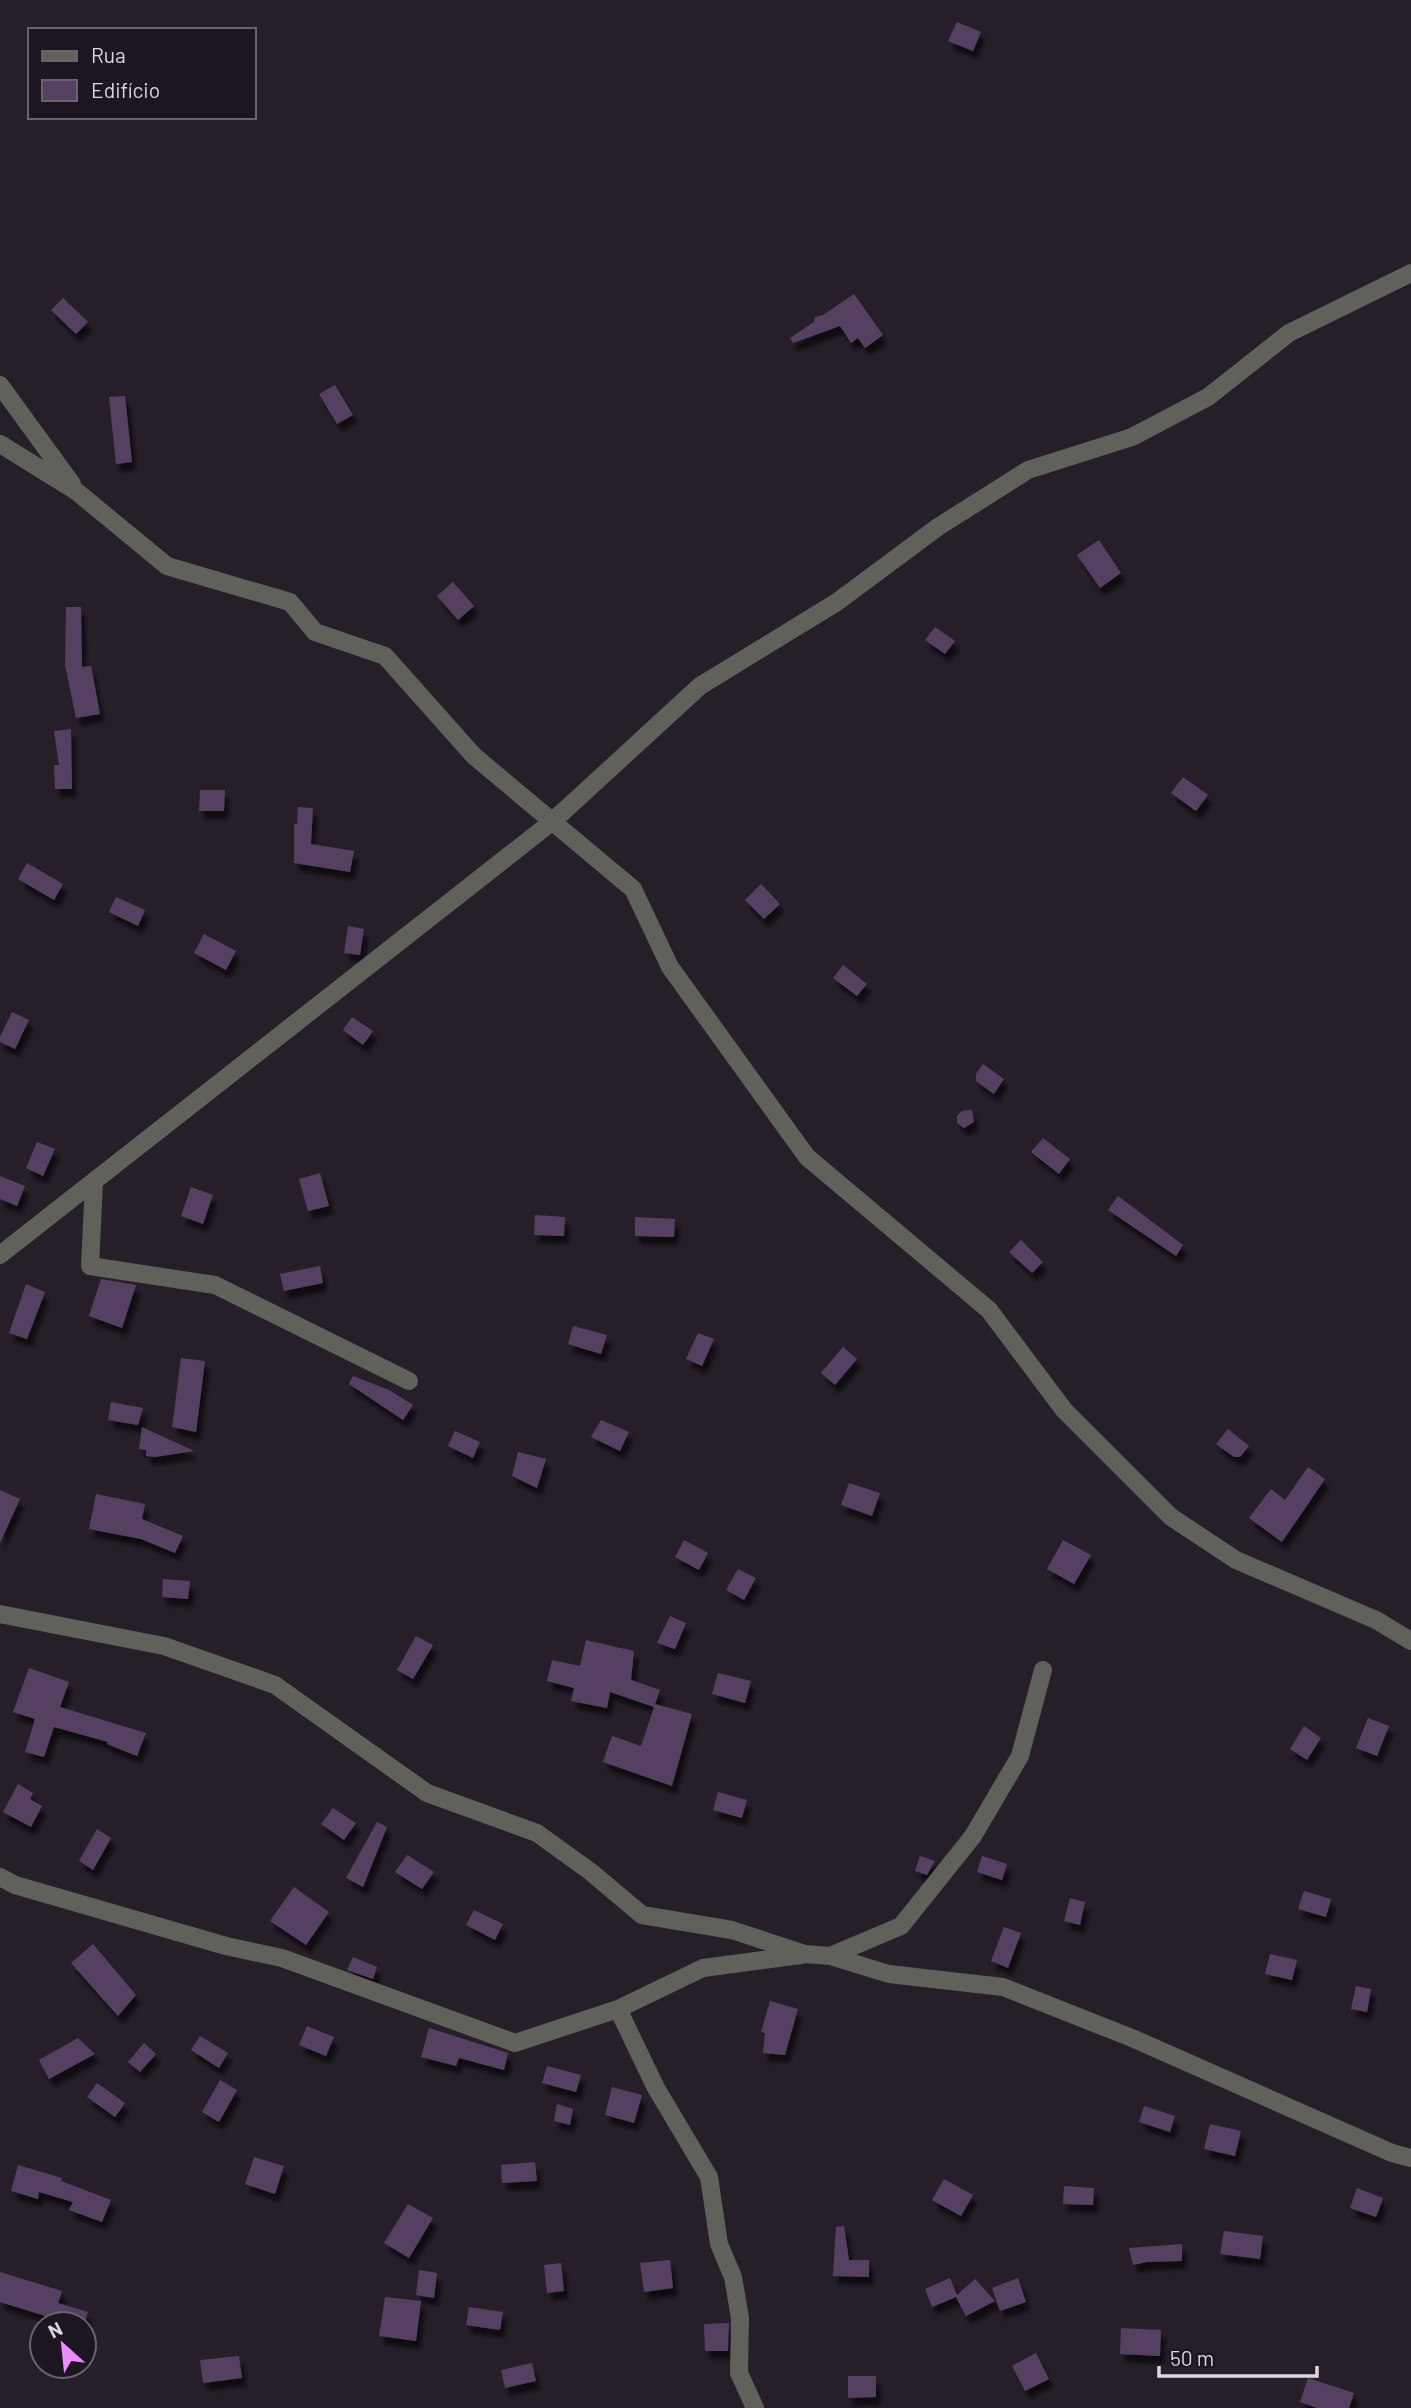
<svg xmlns="http://www.w3.org/2000/svg" width="1411" height="2408" font-family="Barlow,sans-serif">
<defs>
<filter id="shadow"><feDropShadow dx="4.5" dy="8" stdDeviation="2" flood-color="#0009"/></filter>
</defs>
<rect width="100%" height="100%" fill="#261f2a"/>
<path fill="#564162" filter="url(#shadow)" d="M957,22L981,32L973,51L948,41Z
M854,294L883,335L865,348L858,338L851,343L840,326L793,343L790,338L814,322L815,317L823,315Z
M63,298L88,322L76,334L51,310Z
M335,385L353,415L337,424L319,394Z
M125,396L132,462L116,464L109,397Z
M1099,540L1121,573L1100,588L1077,555Z
M453,582L474,606L458,620L437,596Z
M66,607H81L82,667L91,666L100,714L76,718L65,665Z
M935,627L955,641L945,654L925,640Z
M71,729L72,789H55L54,765H59L54,731Z
M1183,777L1208,795L1196,811L1171,793Z
M200,790H225L224,811H199Z
M298,807L313,808L311,844L354,851L350,872L294,863V824H297Z
M27,863L63,884L54,900L18,879Z
M761,884L780,904L764,919L745,900Z
M116,897L145,910L138,926L109,912Z
M348,926L364,929L360,955L344,953Z
M204,934L236,951L226,970L194,953Z
M843,965L867,984L857,996L833,978Z
M12,1012L29,1020L15,1049L0,1042V1037Z
M352,1017L373,1031L363,1045L343,1030Z
M983,1064L1004,1079L994,1094L976,1081V1074Z
M972,1110L974,1122L964,1128L957,1123V1116L962,1111Z
M1043,1138L1070,1159L1059,1174L1031,1152Z
M37,1142L55,1149L43,1176L26,1168Z
M320,1173L329,1206L308,1211L299,1179Z
M0,1176L25,1186L17,1206L0,1199Z
M191,1187L213,1195L203,1224L181,1216Z
M1118,1196L1183,1245L1176,1256L1108,1210Z
M535,1215L565,1217L564,1236L534,1235Z
M635,1217L675,1219L674,1237L635,1236Z
M1021,1240L1043,1262L1032,1273L1009,1252Z
M320,1266L323,1283L284,1291L280,1274Z
M101,1279L136,1285L122,1328L89,1316Z
M26,1284L45,1292L27,1339L9,1333Z
M573,1326L607,1335L601,1354L568,1344Z
M698,1333L714,1339L702,1366L686,1359Z
M843,1347L857,1359L835,1385L821,1373Z
M181,1358L205,1361L196,1432L172,1427Z
M353,1376L389,1390L413,1405L403,1420L349,1384Z
M111,1402L143,1408L138,1425L108,1420Z
M601,1420L629,1432L620,1451L591,1437Z
M142,1427L194,1451L155,1457L146,1456V1450L139,1449Z
M1228,1429L1249,1446L1240,1457H1234L1216,1444Z
M455,1431L480,1442L473,1458L448,1446Z
M518,1452L546,1459L537,1488L512,1476Z
M1308,1467L1325,1479L1282,1542L1249,1518L1271,1489L1285,1500Z
M849,1483L880,1493L872,1516L841,1505Z
M0,1490L20,1499L0,1543Z
M96,1494L145,1504L142,1519L183,1536L175,1553L141,1539L89,1529Z
M684,1540L708,1553L699,1570L675,1557Z
M1063,1540L1091,1555L1074,1584L1047,1569Z
M738,1569L756,1578L744,1600L726,1590Z
M163,1579L190,1581L188,1599L162,1597Z
M670,1616L686,1623L675,1649L657,1643Z
M416,1636L433,1645L413,1679L397,1670Z
M586,1640L634,1651L631,1680L660,1690L655,1704L692,1714L672,1786L603,1762L612,1736L641,1746L654,1707L610,1692L607,1708L571,1701L574,1688L547,1681L552,1660L580,1666Z
M29,1668L69,1682L60,1707L146,1733L137,1756L107,1744L108,1742L54,1727L44,1757L25,1752L35,1719L13,1712Z
M718,1673L751,1681L745,1703L712,1694Z
M1368,1718L1389,1726L1377,1756L1356,1748Z
M1304,1726L1321,1738L1307,1760L1290,1749Z
M18,1784L33,1793L30,1799L42,1806L31,1827L3,1812Z
M718,1792L747,1800L742,1818L713,1810Z
M333,1808L356,1823L344,1840L321,1824Z
M377,1822L387,1827L363,1887L346,1878Z
M97,1829L111,1838L93,1870L79,1861Z
M407,1855L434,1872L422,1889L395,1872Z
M920,1856L935,1861L927,1875L915,1871Z
M982,1856L1007,1864L1002,1880L977,1872Z
M294,1887L329,1912L306,1945L270,1921Z
M1304,1891L1331,1899L1326,1917L1298,1909Z
M1070,1898L1085,1902L1080,1925L1064,1921Z
M474,1910L503,1924L495,1940L466,1925Z
M1004,1927L1021,1933L1008,1968L991,1961Z
M93,1944L136,1995L118,2016L71,1963Z
M1270,1954L1297,1960L1292,1980L1265,1974Z
M353,1957L377,1967L373,1979L347,1970Z
M1356,1986L1371,1989L1367,2012L1351,2009Z
M770,2001L798,2009L785,2055L763,2053L765,2033L761,2032Z
M307,2026L334,2037L326,2056L299,2045Z
M429,2028L508,2053L504,2070L459,2058L456,2066L421,2057Z
M200,2036L228,2053L219,2068L191,2050Z
M78,2038L95,2054L49,2079L39,2060Z
M144,2043L156,2054L140,2072L128,2062Z
M547,2066L581,2075L576,2092L542,2083Z
M220,2080L237,2090L219,2122L202,2112Z
M97,2083L125,2103L115,2117L87,2097Z
M612,2087L642,2095L634,2123L605,2115Z
M557,2104L573,2109L570,2125L554,2121Z
M1144,2106L1175,2116L1170,2132L1139,2122Z
M1210,2124L1241,2131L1235,2156L1204,2149Z
M254,2157L284,2166L275,2194L245,2184Z
M535,2162L537,2181L502,2183L501,2165Z
M18,2165L62,2178L61,2181L111,2200L102,2222L69,2210L73,2202L39,2192L38,2199L11,2191Z
M944,2179L973,2195L961,2216L932,2200Z
M1064,2186L1094,2188L1093,2205L1063,2204Z
M1357,2188L1383,2198L1376,2217L1350,2208Z
M408,2204L433,2218L409,2258L384,2243Z
M844,2226L849,2260H869V2277L833,2276L836,2227Z
M1224,2231L1263,2236L1260,2259L1220,2254Z
M1182,2244V2261L1147,2262L1133,2265L1129,2248Z
M670,2260L673,2288L644,2292L640,2263Z
M561,2263L564,2291L547,2293L544,2265Z
M419,2270L437,2273L434,2298L416,2295Z
M0,2272L62,2291L58,2303L88,2312L84,2325L71,2324L0,2302Z
M950,2278L957,2295L975,2279L995,2301L966,2316L956,2297L932,2307L925,2289Z
M1018,2278L1026,2302L1000,2311L992,2288Z
M385,2297L421,2301L416,2341L379,2336Z
M469,2307L503,2312L500,2330L466,2325Z
M729,2323L728,2351H705L704,2324Z
M1121,2328L1161,2330L1160,2356L1120,2354Z
M1036,2353L1049,2379L1025,2391L1012,2366Z
M239,2356L242,2378L203,2383L200,2360Z
M532,2363L536,2381L505,2388L501,2370Z
M848,2376H876V2397L848,2398Z
M1308,2378L1354,2393L1349,2408H1317L1300,2402Z"/>
<g fill="none" stroke-linecap="round" stroke-linejoin="round">
<path stroke="#60615b" stroke-width="18" d="M0,385L72,484
M0,444L76,491L167,566L290,602L315,632L385,656L474,756L633,889L670,967L807,1157L989,1310L1064,1410L1171,1517L1236,1560L1376,1620L1411,1641
M94,1182L90,1266L215,1285L409,1381
M0,1255L553,821L700,686L837,602L938,527L1028,470L1132,437L1208,397L1289,333L1411,273
M0,1614L164,1646L275,1685L427,1793L537,1833L591,1872L642,1915L732,1930L805,1954L830,1956L889,1974L1003,1987L1132,2038L1392,2153L1411,2158
M0,1877L15,1885L226,1946L282,1958L515,2043L618,2009L703,1968L801,1955
M830,1956L901,1926L973,1836L1020,1756L1043,1670
M618,2009L656,2088L709,2177L719,2244L733,2277L740,2318L739,2373L755,2408"/>
</g>
<rect x="28" y="28" width="228" height="91" fill="#1d1621" stroke="#69636d" stroke-width="2"/>
<rect x="42" y="51" width="35" height="10" fill="#60615b" stroke="#69636d" stroke-width="2"/>
<text x="91" y="63" font-size="21" fill="#dcd7df">Rua</text>
<rect x="42" y="80" width="35" height="21" fill="#564162" stroke="#69636d" stroke-width="2"/>
<text x="91" y="98" font-size="21" fill="#dcd7df">Edifício</text>
<g transform="translate(63 2345) rotate(333)"><circle r="33" fill="#1d1621" stroke="#69636d" stroke-width="2"/>
<path d="M0-5L12 26L0 18L-12 26Z" fill="#eb8dfc"/>
<text y="-10" font-size="19" font-weight="bold" text-anchor="middle" fill="#dcd7df">N</text>
</g>
<path d="M1159 2366v10h158v-10" fill="none" stroke="#dcd7df" stroke-width="3.5"/>
<text x="1170" y="2366" font-size="21" fill="#dcd7df" stroke="#1d1621" stroke-width="5" paint-order="stroke">50 m</text>
</svg>
